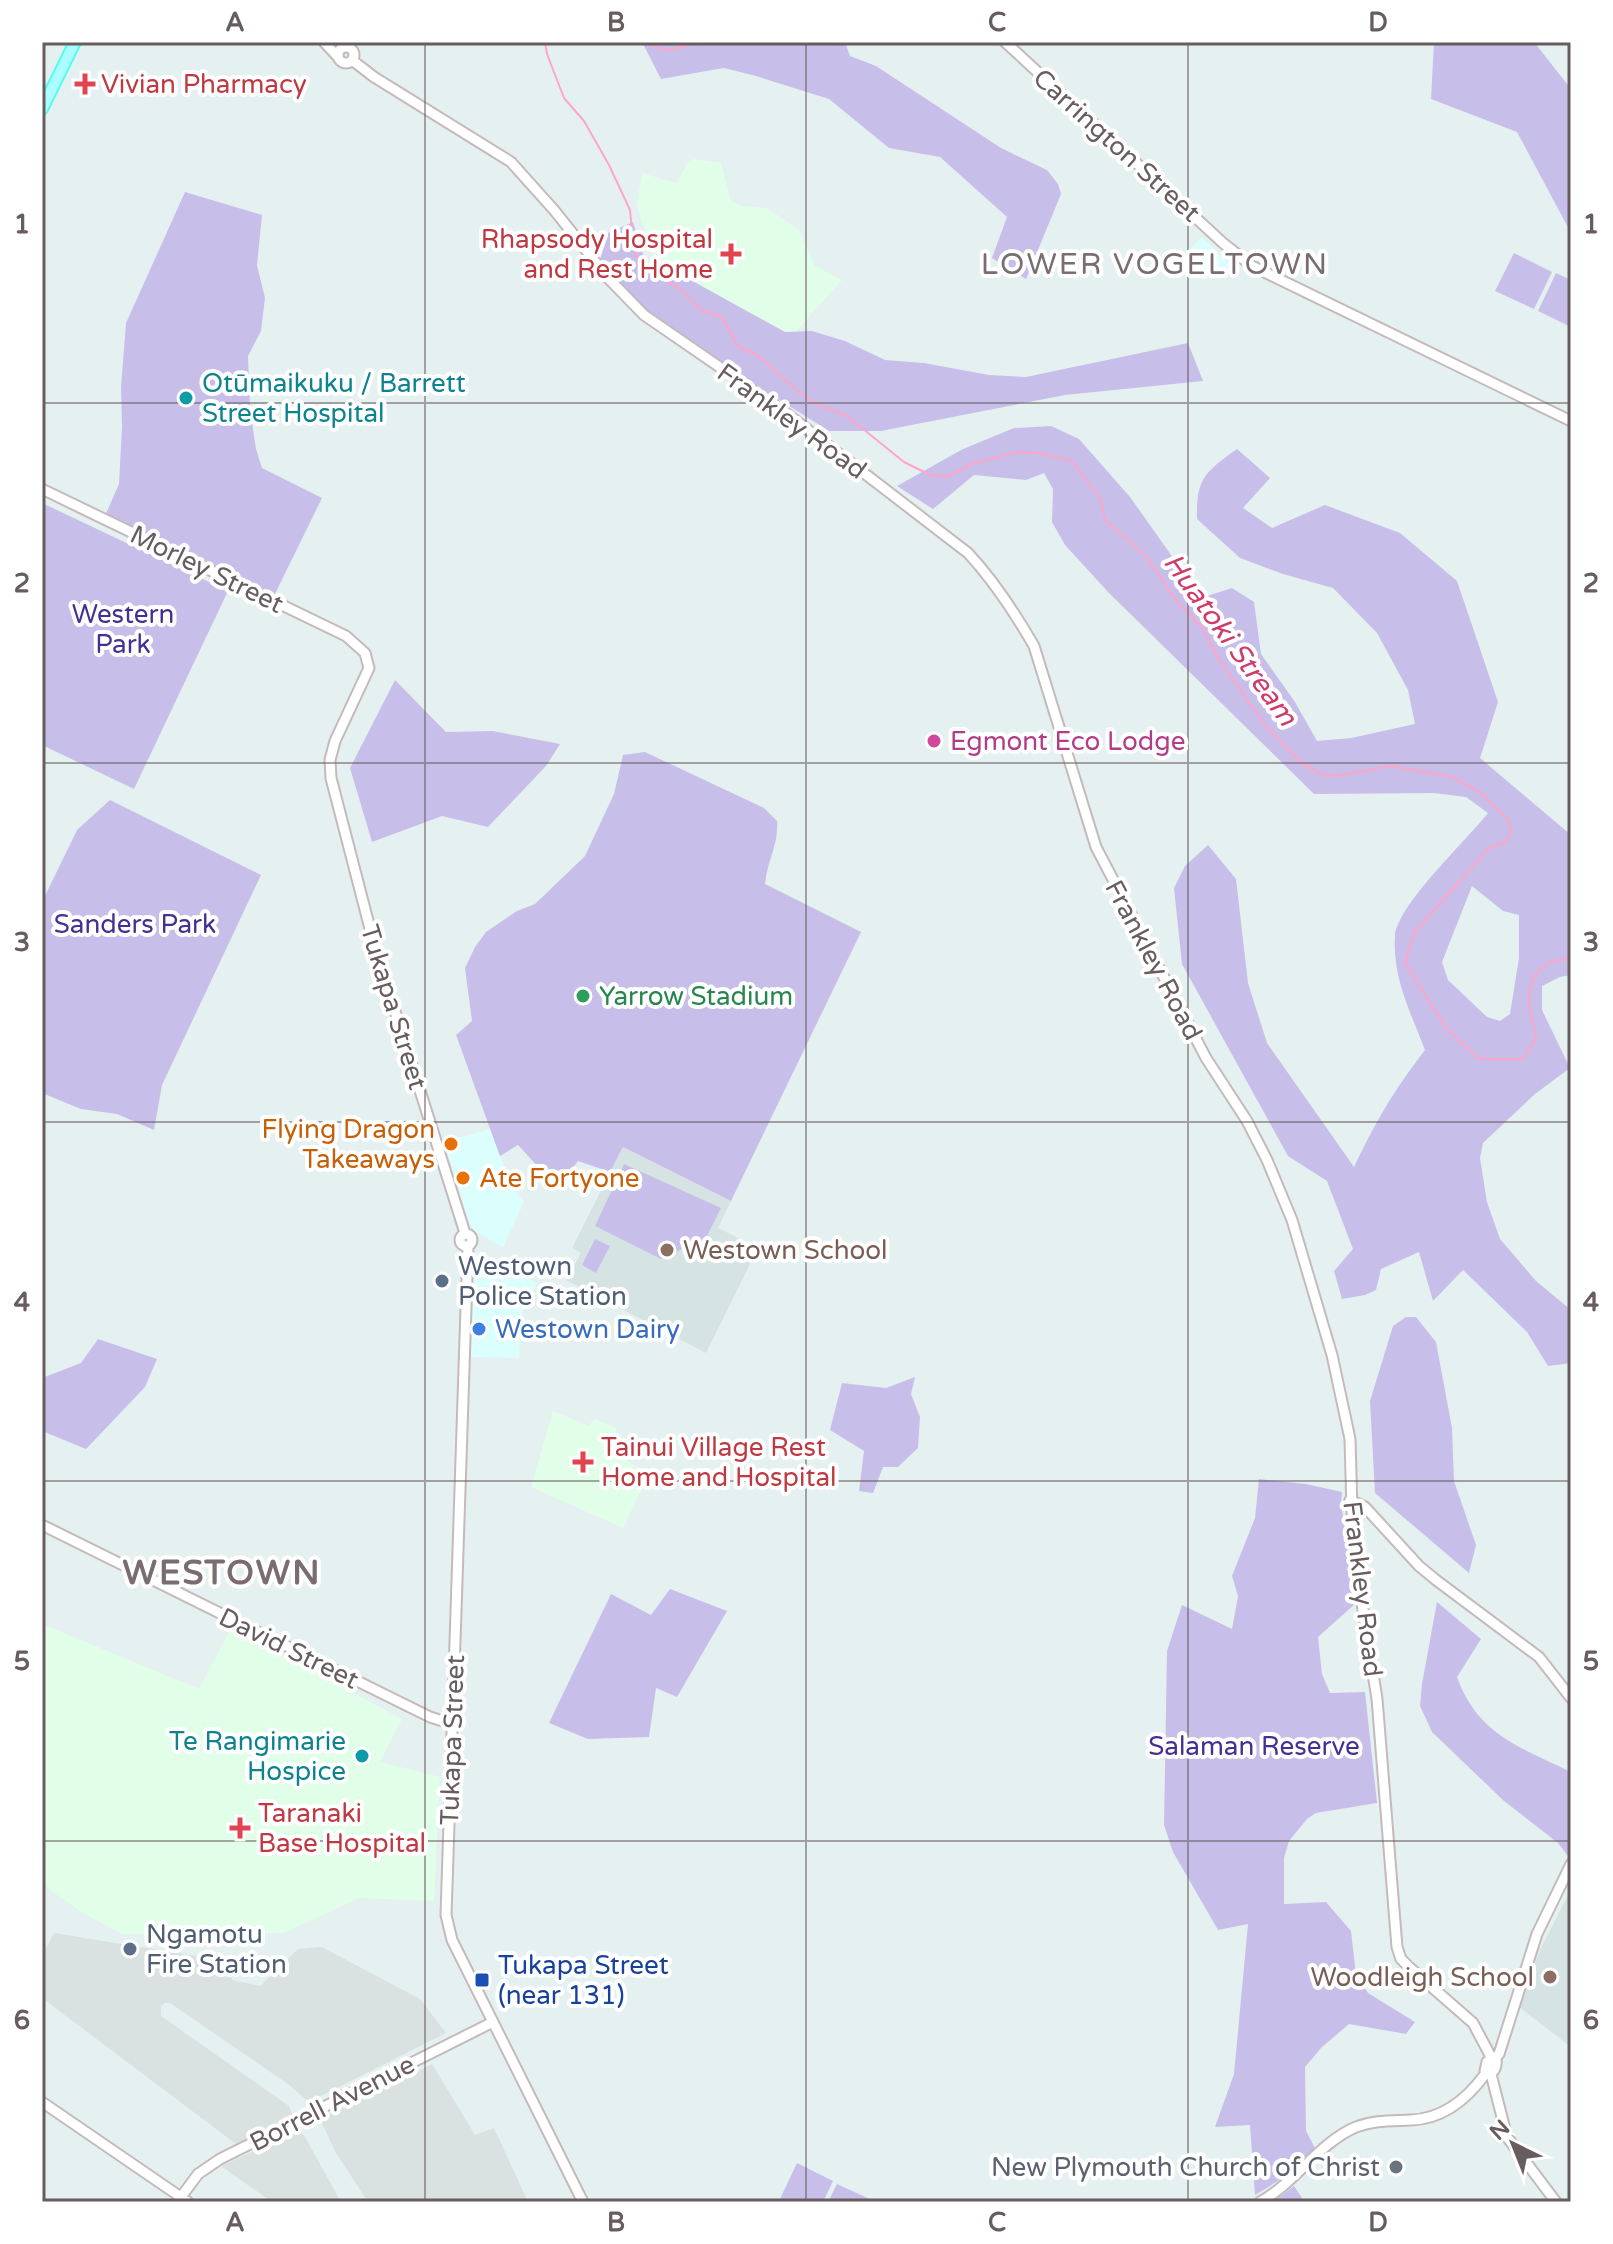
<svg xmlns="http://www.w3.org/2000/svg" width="1613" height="2244" font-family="'Varela Round',sans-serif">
<rect width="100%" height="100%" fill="#e5f1f0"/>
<path fill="#dbfffd" d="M1202,237L1230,265L1227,271L1202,280L1180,260Z
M490,1129L513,1189L524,1202L503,1247L476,1232L470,1224L444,1142Z
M477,1256L537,1283L521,1315L519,1358L469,1357L472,1260Z"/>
<path fill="#d9e1e1" d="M54,1933L226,1961L232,1980L260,1986L298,1949L322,1947L420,1999L446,2033L309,2102L288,2084L170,2003H165L161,2006V2016L289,2106L293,2116L236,2144L42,1998V1956Z
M432,2064L475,2135L494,2128L528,2202H368L336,2153L322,2123L323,2118Z
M298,2130L305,2137L341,2202H272L221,2166Z"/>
<path fill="#d6e3e3" d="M623,1147L731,1201L718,1228L758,1248L706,1353L566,1280L581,1253L572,1248Z
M1571,1889V2047L1518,2006L1541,1948Z"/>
<path fill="#e1fee9" d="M694,159L721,163L731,201L741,206L767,208L799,230L815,266L842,280L791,337L655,262L637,206L642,173L676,183L689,161Z
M553,1411L589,1426L594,1419L617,1428L608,1451L649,1473L623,1528L531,1487Z
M42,1624L199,1689L231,1628L402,1719L380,1762L440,1777L434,1901L359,1898L284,1933L122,1934L83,1913L49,1889L42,1879Z"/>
<path fill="#c7bfea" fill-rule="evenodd" d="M642,42H845L850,56L876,66L1001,148L1047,170L1058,184L1061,194L1026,279L992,258L1007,217L940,157L889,148L829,99L756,76L724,68L661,79Z
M1434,42H1534L1571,89V233L1517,132L1431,99Z
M185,192L262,215L257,265L265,298L261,331L248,356L250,409L256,449L262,468L322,498L274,596L104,518L119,484L122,427L121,387L126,323Z
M633,222L648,270L678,273L785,332L812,331L845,341L885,360L924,363L989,375L1026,377L1188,343L1203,381L1065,395L881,431H829L642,314L600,260L608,233Z
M1514,253L1552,272L1534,309L1495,291Z
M1556,273L1571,280V327L1538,311Z
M1051,426L1079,439L1130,497L1169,552L1192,590L1204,597L1232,588L1254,602L1261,654L1295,702L1317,741L1351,738L1415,724L1408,690L1377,633L1333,588L1283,574L1240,558L1197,519C1196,478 1205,472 1237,449L1270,478L1243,508L1272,528L1325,505L1400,533L1457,581L1498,702L1480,758L1571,835V975L1560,977L1542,986V1010L1570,1068L1535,1094L1483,1143L1480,1158L1487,1202L1500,1239L1536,1281L1571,1310V1363L1548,1366L1527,1332L1463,1270L1433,1301L1419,1252L1381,1269L1376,1290L1365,1295L1342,1299L1334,1271L1353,1249L1327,1181L1288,1156L1182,964L1174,888L1185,866L1208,845L1236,879L1248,983L1267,1043L1354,1167C1376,1121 1394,1090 1425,1050C1411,1013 1392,977 1395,936C1397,905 1468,839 1488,813L1466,797L1434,793L1314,794L1109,593L1065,545L1052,522L1053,489L1044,473L1026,480L974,475L933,509L897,486L963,449L1014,428ZM1472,886L1503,911L1519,915V958L1510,1014L1500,1021L1487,1017L1448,980L1442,962Z
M42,503L228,591L134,789L42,745Z
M395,680L446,732L493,731L560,744L546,766L488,827L442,816L372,842L350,768Z
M645,752L764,808L777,821C779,844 767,861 765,884L861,932L731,1201L623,1147L610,1172L578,1161L566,1177L543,1172L518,1145L500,1156L456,1035L472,1021L465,968L475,947L486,932L517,911L535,904L585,856L614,794L623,755Z
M110,800L261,875L162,1085L154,1130L117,1114L81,1109L42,1093V902L77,830Z
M624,1164L721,1208L702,1246L691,1245L661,1259L595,1226Z
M595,1239L610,1246L596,1273L582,1265Z
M1406,1317H1416L1436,1342L1452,1428L1454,1481L1476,1545L1469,1573L1375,1493L1370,1401L1393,1326Z
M98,1339L157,1359L145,1387L86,1449L42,1431V1378L81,1363Z
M915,1377L911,1394L920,1417L918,1448L898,1467H883L873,1493L859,1491L864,1451L830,1430L842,1383L886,1388Z
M1259,1479L1306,1484L1342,1492L1341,1502L1355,1604L1318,1637L1322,1674L1330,1693L1365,1692L1377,1803L1316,1813L1307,1819L1289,1841L1284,1858V1904L1326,1902L1351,1931L1356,1975L1368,1993L1415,2022L1406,2034L1349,2024L1321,2048L1305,2067L1306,2131L1315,2148L1278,2181L1255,2195L1250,2125L1215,2127L1234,2074L1248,1924L1218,1930L1173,1852L1164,1825L1167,1651L1182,1605L1232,1629L1238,1596L1232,1576L1255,1518Z
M670,1589L727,1611L677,1697L656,1688L649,1737L588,1739L549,1723L611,1594L651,1615Z
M1437,1602L1481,1639L1457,1677C1478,1735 1520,1747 1571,1772V1860L1558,1843L1504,1801L1432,1732L1420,1706L1422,1684Z
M797,2163L833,2181L823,2202H785L780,2199Z
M837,2184L874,2201L873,2202H828Z
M1294,2186L1302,2198L1298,2202H1273Z"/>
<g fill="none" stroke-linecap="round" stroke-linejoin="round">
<path stroke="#ffa6c8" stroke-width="2" d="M545,42L547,54L564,98L584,121L609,165L630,210L634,250L637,256L670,284L678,287L701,310L722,317L737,346L757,355L800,393L821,406L847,416L904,462L930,475L947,477L971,464L1018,452L1038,453L1072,461L1100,498L1105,520L1145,555L1178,603L1200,625L1220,661L1266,726L1301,763L1323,775L1335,776L1391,766L1452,777L1478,791L1508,819L1511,831L1507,841L1488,849L1414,933L1405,963L1446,1028L1479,1059H1523L1536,1038C1534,1026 1529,1011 1529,999C1530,973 1546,956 1571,960
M646,42C666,54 678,49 698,42"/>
<defs>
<path id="secondary" d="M324,42L338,57
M1005,42L1223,243L1252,266L1571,421
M338 55a8 8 0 1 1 16 0a8 8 0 1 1-16 0Z
M352,60L374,77L511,162L554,210L609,279L644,315L782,410L968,553C994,581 1015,613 1034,646L1096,847L1206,1058L1247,1121L1267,1160L1292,1220L1332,1355L1350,1439L1353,1546L1377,1699L1397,1947L1401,1959L1409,1967L1473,2023L1491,2057
M42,489L346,636L365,653L369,668L335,741L330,760L331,778L375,948L465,1233
M460 1240a6 6 0 1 1 12 0a6 6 0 1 1-12 0Z
M468,1247L446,1915L452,1940L583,2202
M1350,1500L1365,1507L1419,1566L1436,1580L1539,1657L1571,1698
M42,1525L430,1717L452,1724
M1493,2057L1496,2059C1497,2065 1495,2073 1488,2074L1485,2071L1487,2062Z
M1495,2058L1499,2054L1537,1934L1571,1864
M1491,2074L1507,2137L1556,2202
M42,2102L188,2202
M181,2197L198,2174L220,2159L493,2022
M1260,2202C1296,2182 1320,2142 1356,2127C1374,2120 1392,2121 1411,2120C1443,2119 1468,2098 1486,2073"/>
<path id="primary" d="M42,109L75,42"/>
</defs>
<use href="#secondary" stroke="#c4babc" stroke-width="13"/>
<use href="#primary" stroke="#4fffee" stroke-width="14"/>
<use href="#secondary" stroke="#fff" stroke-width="9"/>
<use href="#primary" stroke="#abfdff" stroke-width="10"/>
</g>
<path fill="none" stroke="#675d5f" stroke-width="2" stroke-opacity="0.55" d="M425,42V2202M806,42V2202M1188,42V2202M42,403H1571M42,763H1571M42,1122H1571M42,1481H1571M42,1841H1571"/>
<g fill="#e0444e" stroke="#fff" stroke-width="3">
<path d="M81 72h8v8h8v8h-8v8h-8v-8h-8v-8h8z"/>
<path d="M727 242h8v8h8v8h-8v8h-8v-8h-8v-8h8z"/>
<path d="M579 1450h8v8h8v8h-8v8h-8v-8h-8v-8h8z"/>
<path d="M236 1816h8v8h8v8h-8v8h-8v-8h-8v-8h8z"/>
</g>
<g fill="#0f9aa8" stroke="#fff" stroke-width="3">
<circle cx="186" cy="398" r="8"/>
<circle cx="362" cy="1756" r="8"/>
</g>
<circle fill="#d1479c" stroke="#fff" stroke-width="3" cx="934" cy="741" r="8"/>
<circle fill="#2e9e5b" stroke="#fff" stroke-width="3" cx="583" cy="996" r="8"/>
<g fill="#e8710a" stroke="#fff" stroke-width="3">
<circle cx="451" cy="1144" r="8"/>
<circle cx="463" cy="1178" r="8"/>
</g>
<g fill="#8d6e63" stroke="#fff" stroke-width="3">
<circle cx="667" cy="1250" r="8"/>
<circle cx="1550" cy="1977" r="8"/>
</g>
<g fill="#5c6f8a" stroke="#fff" stroke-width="3">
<circle cx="442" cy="1281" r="8"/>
<circle cx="130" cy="1949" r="8"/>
</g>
<circle fill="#3f7fe0" stroke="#fff" stroke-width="3" cx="479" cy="1329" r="8"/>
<rect fill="#1a4fb4" stroke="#fff" stroke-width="3" x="474" y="1972" width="16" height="16" rx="4"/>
<circle fill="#6b7280" stroke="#fff" stroke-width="3" cx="1396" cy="2167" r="8"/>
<g text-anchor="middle" stroke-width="8" stroke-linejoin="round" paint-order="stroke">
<g font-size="26" fill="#be3a42" stroke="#fff" text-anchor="start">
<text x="101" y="93">Vivian Pharmacy</text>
<text x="713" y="248" text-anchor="end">Rhapsody Hospital<tspan x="713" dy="30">and Rest Home</tspan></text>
<text x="601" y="1456">Tainui Village Rest<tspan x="601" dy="30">Home and Hospital</tspan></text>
<text x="258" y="1822">Taranaki<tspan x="258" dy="30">Base Hospital</tspan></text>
</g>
<g font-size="26" fill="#675d5f" stroke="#fff">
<text transform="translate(1117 145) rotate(42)" y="9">Carrington Street</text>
<text transform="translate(792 421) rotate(36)" y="9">Frankley Road</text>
<text transform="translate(207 569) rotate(26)" y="9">Morley Street</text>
<text transform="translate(1154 960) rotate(62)" y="9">Frankley Road</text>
<text transform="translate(394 1007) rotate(73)" y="9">Tukapa Street</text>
<text transform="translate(1363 1589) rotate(83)" y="9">Frankley Road</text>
<text transform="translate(289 1648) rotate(26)" y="9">David Street</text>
<text transform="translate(452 1740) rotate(-88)" y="9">Tukapa Street</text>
<text transform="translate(332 2103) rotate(-27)" y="9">Borrell Avenue</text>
</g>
<g font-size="26" fill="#0d838f" stroke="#fff" text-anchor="start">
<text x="202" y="392">Otūmaikuku / Barrett<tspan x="202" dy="30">Street Hospital</tspan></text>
<text x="346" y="1750" text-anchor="end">Te Rangimarie<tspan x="346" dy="30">Hospice</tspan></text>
</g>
<g font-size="26" fill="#462f93" stroke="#fff">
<text x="123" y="623">Western<tspan x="123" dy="30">Park</tspan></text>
<text x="135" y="933">Sanders Park</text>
<text x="1254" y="1755">Salaman Reserve</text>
</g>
<g font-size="26" fill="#b23c85" stroke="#fff" text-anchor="start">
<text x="950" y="750">Egmont Eco Lodge</text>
</g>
<g font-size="26" fill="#27864d" stroke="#fff" text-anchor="start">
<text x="599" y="1005">Yarrow Stadium</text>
</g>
<g font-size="26" fill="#c56008" stroke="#fff" text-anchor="end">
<text x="435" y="1138">Flying Dragon<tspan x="435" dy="30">Takeaways</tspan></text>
<text x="479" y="1187" text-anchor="start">Ate Fortyone</text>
</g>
<g font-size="26" fill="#785e54" stroke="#fff" text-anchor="start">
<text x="683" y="1259">Westown School</text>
<text x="1534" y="1986" text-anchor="end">Woodleigh School</text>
</g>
<g font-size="26" fill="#4e5e75" stroke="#fff" text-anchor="start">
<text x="458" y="1275">Westown<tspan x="458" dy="30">Police Station</tspan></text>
<text x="146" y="1943">Ngamotu<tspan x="146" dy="30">Fire Station</tspan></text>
</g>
<g font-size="26" fill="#366cbe" stroke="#fff" text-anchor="start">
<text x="495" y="1338">Westown Dairy</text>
</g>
<g font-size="26" fill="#164399" stroke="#fff" text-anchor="start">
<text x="498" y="1974">Tukapa Street<tspan x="498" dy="30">(near 131)</tspan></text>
</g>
<g font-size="26" fill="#5b616d" stroke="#fff" text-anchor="end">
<text x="1380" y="2176">New Plymouth Church of Christ</text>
</g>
<g font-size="28" font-style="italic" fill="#cf3c69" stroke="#fff">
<text transform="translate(1231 639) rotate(54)" y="10">Huatoki Stream</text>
</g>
<g font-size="30" letter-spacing="2" fill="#796d71" stroke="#fff">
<text x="1155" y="274">LOWER VOGELTOWN</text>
</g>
<g font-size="34" font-weight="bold" letter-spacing="2" fill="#796d71" stroke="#fff">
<text x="222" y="1584">WESTOWN</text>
</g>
</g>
<rect width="1613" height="2244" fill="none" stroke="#ffffff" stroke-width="88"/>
<g transform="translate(1513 2144) rotate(317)" stroke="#ffffff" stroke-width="6" paint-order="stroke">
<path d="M0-6L14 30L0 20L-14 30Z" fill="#675d5f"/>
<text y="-12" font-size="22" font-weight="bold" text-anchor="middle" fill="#675d5f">N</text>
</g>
<rect x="44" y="44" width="1525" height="2156" fill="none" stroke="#675d5f" stroke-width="3"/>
<g font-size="26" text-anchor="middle" font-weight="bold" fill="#675d5f">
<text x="235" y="31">A</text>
<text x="616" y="31">B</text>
<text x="997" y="31">C</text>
<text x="1378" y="31">D</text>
<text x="22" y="233">1</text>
<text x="1591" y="233">1</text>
<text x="22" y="592">2</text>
<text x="1591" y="592">2</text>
<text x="22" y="951">3</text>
<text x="1591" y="951">3</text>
<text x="22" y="1311">4</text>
<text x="1591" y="1311">4</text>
<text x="22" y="1670">5</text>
<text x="1591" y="1670">5</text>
<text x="22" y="2029">6</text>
<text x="1591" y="2029">6</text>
<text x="235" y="2231">A</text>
<text x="616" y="2231">B</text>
<text x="997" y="2231">C</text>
<text x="1378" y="2231">D</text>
</g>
</svg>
